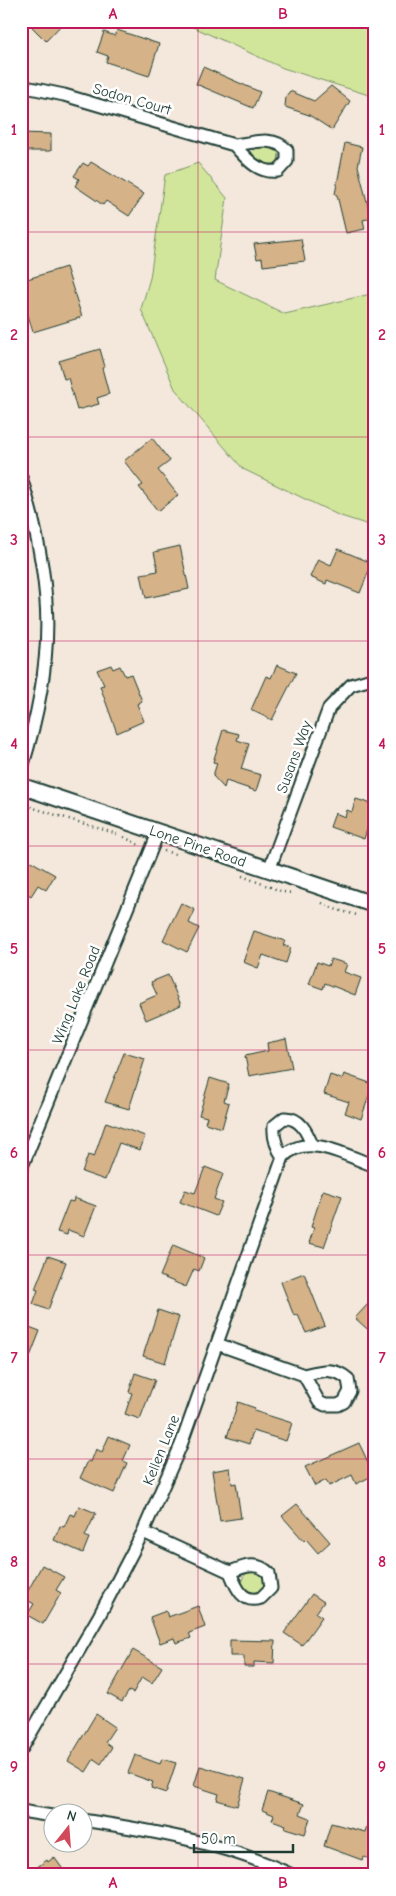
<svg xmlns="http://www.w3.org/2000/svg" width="396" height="1896" font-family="'Comic Neue',sans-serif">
<rect width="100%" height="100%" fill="#f3e8db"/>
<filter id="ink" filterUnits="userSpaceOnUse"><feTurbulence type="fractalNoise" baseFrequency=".02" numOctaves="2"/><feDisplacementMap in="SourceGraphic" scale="10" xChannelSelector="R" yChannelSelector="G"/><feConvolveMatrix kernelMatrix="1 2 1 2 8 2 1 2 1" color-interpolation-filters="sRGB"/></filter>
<g filter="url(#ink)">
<path fill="#d2e69b" stroke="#789268" d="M180,21H375V97L283,68Z
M265,146L273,148L279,153L278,162L270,165L254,157L252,152L254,149Z
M198,163L227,198L215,280L285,314L375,293V527L338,515L243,469L175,389L141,309L150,278L165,175Z
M242 1582a11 11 0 1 1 22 0a11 11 0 1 1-22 0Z"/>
<path fill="#d6b288" stroke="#1f3d34" d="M37,21H65L46,41L32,27Z
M117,30L159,44L149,76L106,62L108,56L97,52L104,32L115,36Z
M203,67L260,92L253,108L196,84Z
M331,86L350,101L332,130L309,115L285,107L286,96L290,91L314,101Z
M21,133L51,134V151H21Z
M345,143L362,147L358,166L371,218L363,220L365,229L346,233L337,195L335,194Z
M91,162L144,194L129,216L106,201L103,205L75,186L79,179L74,176L83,163L88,166Z
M301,239L305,261L263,266L262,258L257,259L254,244Z
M66,267L82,317L33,332L21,292V281Z
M100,349L105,367L102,368L109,394L97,398L99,404L77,410L68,378L64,379L59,361Z
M152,438L170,461L158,470L178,495L158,511L139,487L143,485L124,461Z
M180,546L189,589L146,598L141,574L158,571L154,552Z
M338,549L372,563L360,593L327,580L326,584L310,577L318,559L331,565Z
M111,665L113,669L120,666L125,676L131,674L142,701L137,704L144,721L117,733L100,686L104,685L97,670Z
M277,665L296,673L272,720L251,710L266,676L271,678Z
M223,730L239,734L237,740L249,744L241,769L261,775L256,791L226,781L224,788L213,776L217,763L213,762Z
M356,799L375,805L364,839L330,827L335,813L345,817L347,810L352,812Z
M27,859L55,875L46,890L38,885L31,896L21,890V867Z
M181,903L195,910L189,923L199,928L187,952L163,940Z
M254,931L285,941L283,945L291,948L286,963L263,955L258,968L243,962Z
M331,959L347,964L344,972L361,978L355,995L325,983L323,989L309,984L317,962L328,966Z
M168,975L181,1005L146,1020L139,1003L157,995L151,982Z
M286,1039L292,1068L249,1076L245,1056L268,1051L267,1043Z
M124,1053L145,1059L129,1109L105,1102Z
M344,1074L373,1084L361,1119L345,1113L349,1102L324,1094L330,1075L342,1079Z
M210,1078L229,1084L224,1101L229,1103L222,1128L205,1123L207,1117L199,1115Z
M106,1122L145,1136L140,1150L119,1143L105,1180L82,1172L88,1155L94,1157Z
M205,1167L223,1174L214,1199L222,1202L216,1216L180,1202L185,1190L195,1193Z
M323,1190L342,1196L324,1247L309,1243L314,1228L311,1227Z
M74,1198L96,1206L84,1236L68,1230L67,1235L57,1232L69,1201L73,1202Z
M173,1245L204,1258L199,1271L194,1269L186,1287L160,1276Z
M48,1256L66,1262L48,1310L33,1304L38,1290L35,1289Z
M304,1273L325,1326L306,1333L298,1315L294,1316L281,1282Z
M368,1304L375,1310V1336L355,1318Z
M158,1310L179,1317L165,1363L143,1356Z
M21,1324L40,1331L22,1377H21Z
M135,1373L155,1380L140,1419L125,1414L132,1393L129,1392Z
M238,1402L255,1408L254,1411L292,1423L286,1441L253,1431L249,1444L227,1437Z
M109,1436L130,1445L123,1461L127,1463L114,1493L80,1478L88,1461L91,1462L96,1449L102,1452Z
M359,1443L374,1475L356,1484L352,1475L329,1486L326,1480L315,1486L305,1467Z
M230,1468L232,1484L236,1483L241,1518L220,1521L212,1471Z
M297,1504L330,1542L318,1553L306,1539L304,1541L282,1516Z
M79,1506L96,1513L85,1536L89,1538L83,1553L54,1540L60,1526L64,1527L70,1514L75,1516Z
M42,1565L64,1577L56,1590L61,1593L43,1624L27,1615L34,1604L24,1598Z
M312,1594L324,1602L316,1613L322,1617L302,1645L284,1633Z
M198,1606L205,1627L189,1633L191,1638L176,1643L174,1638L160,1643L150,1617L166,1611L168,1617Z
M230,1640L275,1641L274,1663L254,1662V1667H244V1656H230Z
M133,1650L162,1667L152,1683L142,1677L133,1693L129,1691L122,1702L108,1694Z
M96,1714L115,1727L105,1742L112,1747L101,1764L94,1759L86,1772L68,1761Z
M135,1755L160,1764L162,1759L176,1763L166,1793L151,1788L153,1782L128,1773Z
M200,1766L245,1779L237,1806L217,1800L219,1794L194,1786Z
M268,1792L304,1804L300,1814L310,1818L305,1834L285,1828L286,1825L272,1820L274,1815L262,1810Z
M372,1809L375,1810V1850L372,1859L363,1857L362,1860L324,1846L331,1823L365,1832Z
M54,1857L67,1875H26L47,1860L48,1862Z"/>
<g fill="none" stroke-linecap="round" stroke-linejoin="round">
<defs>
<path id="minor" d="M21,86L64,95L234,145C252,143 273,135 287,150V161L278,171C258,174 246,158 234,145
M21,477C55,588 56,660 21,771
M269,870L329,708L351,685L375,678
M283,1157C276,1147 273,1138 274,1126L284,1118C300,1117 307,1132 312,1145
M21,1169L158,833
M217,1344L304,1375L319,1402L325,1405H338L344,1402L350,1391L348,1379C334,1366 320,1371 304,1375
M143,1532L230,1572C236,1587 242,1604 261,1598L271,1588L269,1573C257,1561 245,1566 230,1572
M21,1750L99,1616L143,1532L181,1445L283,1157C307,1131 348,1157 375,1166
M21,1811L52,1816
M82,1820C155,1831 225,1843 292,1875"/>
<path id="tertiary" d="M21,786L375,905"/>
</defs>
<use href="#minor" stroke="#1f3d34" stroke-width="15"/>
<use href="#tertiary" stroke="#1f3d34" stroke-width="19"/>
<path stroke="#1f3d34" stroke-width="2.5" stroke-dasharray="1 4" stroke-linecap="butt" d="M21,804L117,834
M124,837L141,846
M164,851L175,854
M242,876L283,892L294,893
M322,903L334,909L357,915"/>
<use href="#minor" stroke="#fff" stroke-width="11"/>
<use href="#tertiary" stroke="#fff" stroke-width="15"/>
</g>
</g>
<path fill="none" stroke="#c2185b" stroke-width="1" stroke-opacity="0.55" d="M198,21V1875M21,232H375M21,437H375M21,641H375M21,846H375M21,1050H375M21,1255H375M21,1459H375M21,1664H375"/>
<g text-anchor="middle" stroke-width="5" stroke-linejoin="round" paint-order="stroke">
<g font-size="15" fill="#1f3d34" stroke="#fff">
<text transform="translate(132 99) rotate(16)" y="5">Sodon Court</text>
<text transform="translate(294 757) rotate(-70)" y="5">Susans Way</text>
<text transform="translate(198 846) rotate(19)" y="5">Lone Pine Road</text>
<text transform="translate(76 995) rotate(-68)" y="5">Wing Lake Road</text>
<text transform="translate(161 1450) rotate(-68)" y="5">Kellen Lane</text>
</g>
</g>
<rect width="396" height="1896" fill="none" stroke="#fff" stroke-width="55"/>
<g transform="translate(68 1828) rotate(17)"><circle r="24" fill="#ffffff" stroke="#a5b1ae"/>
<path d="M0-4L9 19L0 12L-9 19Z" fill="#d1495b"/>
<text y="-8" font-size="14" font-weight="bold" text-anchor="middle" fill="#1f3d34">N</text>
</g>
<path d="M194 1844v8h99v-8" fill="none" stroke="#1f3d34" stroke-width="2.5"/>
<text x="201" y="1844" font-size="15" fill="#1f3d34" stroke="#ffffff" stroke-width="4" paint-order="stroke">50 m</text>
<rect x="28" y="28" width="340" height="1840" fill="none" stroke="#c2185b" stroke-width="2"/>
<g font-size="16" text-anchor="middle" font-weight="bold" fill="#c2185b">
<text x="113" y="19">A</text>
<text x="283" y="19">B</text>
<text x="14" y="135">1</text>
<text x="382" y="135">1</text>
<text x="14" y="340">2</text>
<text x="382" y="340">2</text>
<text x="14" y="545">3</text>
<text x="382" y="545">3</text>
<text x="14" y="749">4</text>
<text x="382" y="749">4</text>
<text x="14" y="954">5</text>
<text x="382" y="954">5</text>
<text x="14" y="1158">6</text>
<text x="382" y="1158">6</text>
<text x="14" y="1363">7</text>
<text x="382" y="1363">7</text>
<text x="14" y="1567">8</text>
<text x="382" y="1567">8</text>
<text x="14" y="1772">9</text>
<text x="382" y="1772">9</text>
<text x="113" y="1888">A</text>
<text x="283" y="1888">B</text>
</g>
</svg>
